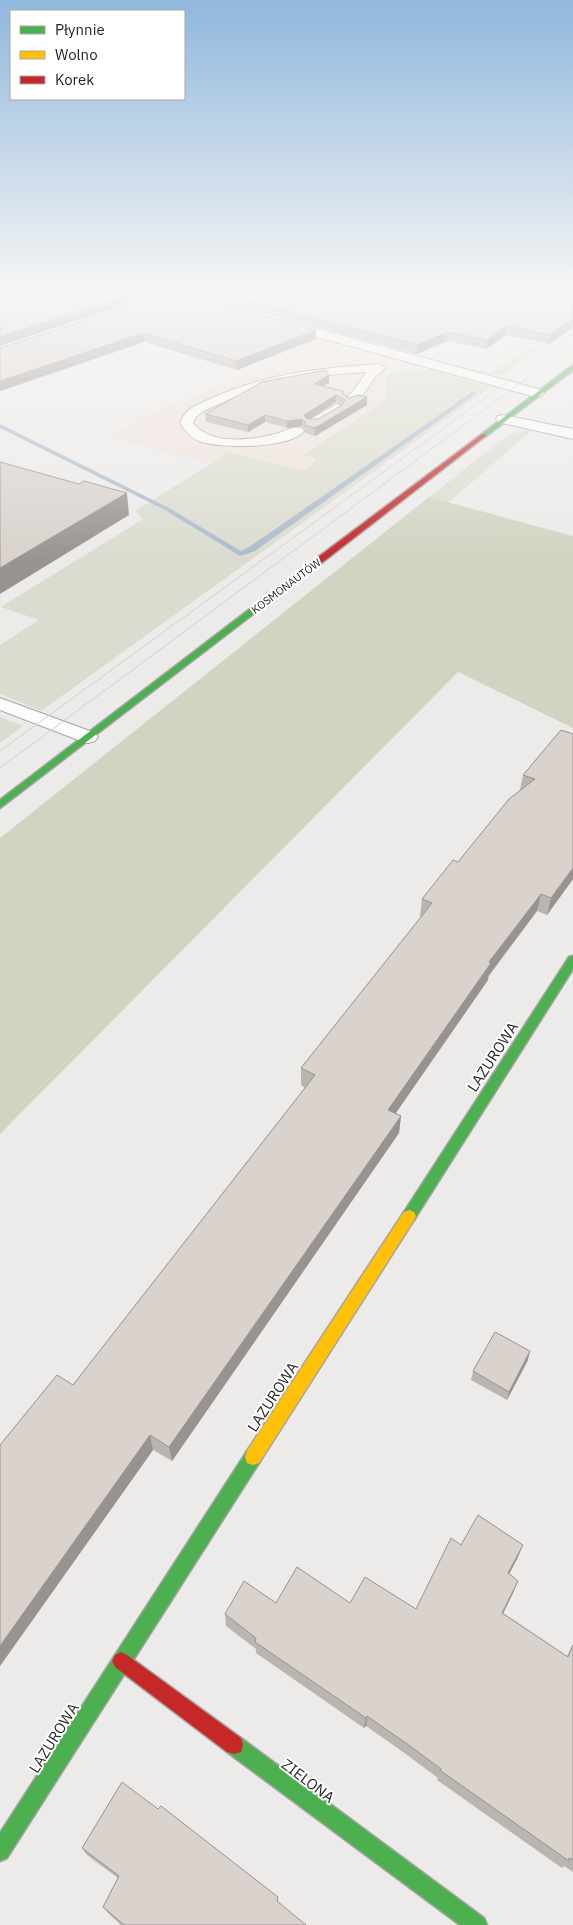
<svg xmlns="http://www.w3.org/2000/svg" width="573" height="1925" font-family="'IBM Plex Sans',sans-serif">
<rect width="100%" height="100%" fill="#edebe9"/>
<path fill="#f0e3dc" d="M324,342L446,377L289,485L110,437L139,418Z"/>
<path fill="#dbdccf" d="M523,351H534L502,375H494L469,369L493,372Z
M404,369L431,370L491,387L41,711L0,694V645L39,620L1,607L143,519L135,511L229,452L295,469H306L316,461L314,458L303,455L387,399L385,379L388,375Z
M522,430L531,431L449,502L429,497L508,435Z
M0,717L23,726L0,743Z"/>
<path fill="#d2d4c1" d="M429,497L573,536V728L458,672L0,1134V838Z"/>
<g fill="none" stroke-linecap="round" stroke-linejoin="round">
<path fill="#acbbcc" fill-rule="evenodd" d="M472,392L477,393L255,551L240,556L165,510L0,428V424L2,425L169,508L241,551L249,547L277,528Z"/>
<defs>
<path id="lane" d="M379,364L385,368C381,372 376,375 373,380C366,389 362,401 350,404L344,400L355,389L366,372C314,375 263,382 217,405C208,409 196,413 193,423C210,445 250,441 275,434C284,432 293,426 302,428L304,431C290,449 219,449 199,441C190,437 185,431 180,423C184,410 196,405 208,400C262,374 320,368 379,364Z
M337,404L343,408L341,411L317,425H307L306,422Z
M0,698L95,733L98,737L95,741L88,743L81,741L0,710Z"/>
<path id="street" d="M281,319L542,390L544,393L542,396H532L277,326L275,323Z
M503,415L573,429V439L498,422L496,419L498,416Z"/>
<path id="fast" d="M573,365V370L486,436H482V434Z
M309,564L316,566L0,808V800Z
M573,956V969L414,1220L409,1222L404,1220L402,1216L404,1212L569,957Z
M253,1449L259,1451L261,1457L259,1463L7,1858L0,1861V1833L247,1451Z
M234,1736L241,1738L484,1918L487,1925H460L227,1752L225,1745L227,1738Z"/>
<path id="slow" d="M409,1210L414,1212L416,1216L414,1220L259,1463L253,1465L247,1463L245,1457L247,1451L404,1212Z"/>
<path id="jam" d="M482,434L487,435L315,568H309V564Z
M121,1652L127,1655L241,1738L243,1745L241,1752L234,1754L227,1752L115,1667L112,1661L115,1655Z"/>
</defs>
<use href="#lane" stroke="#a6a4a3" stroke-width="2"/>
<use href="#street" stroke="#a6a4a3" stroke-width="2"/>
<use href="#fast" stroke="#a6a4a3" stroke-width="3"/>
<use href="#slow" stroke="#a6a4a3" stroke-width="3"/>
<use href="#jam" stroke="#a6a4a3" stroke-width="3"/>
<path stroke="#cbcaca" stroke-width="1" stroke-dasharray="1 1" stroke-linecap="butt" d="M186,293L258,313
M145,299L154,296L155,293
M507,348L540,350
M523,363L573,327"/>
<use href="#lane" fill="#fcfcfc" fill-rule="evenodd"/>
<use href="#street" fill="#fcfcfc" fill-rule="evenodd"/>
<use href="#fast" fill="#4caf50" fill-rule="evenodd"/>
<use href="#slow" fill="#ffc107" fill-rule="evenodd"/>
<use href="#jam" fill="#c62828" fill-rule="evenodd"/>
<path stroke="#d0d0d0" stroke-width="1" d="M0,751L573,334
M0,768L573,344"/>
</g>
<path fill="#bbb5b0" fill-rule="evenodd" d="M171,293L316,330V339L237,370L144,342L0,391Z
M189,293H573L549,344L506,335L486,349L447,341L417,354Z
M329,375V383L323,386L343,394L349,398L367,397V405L315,436L305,433V429L302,426L287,428L265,422L248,432L206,422L205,414ZM336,402L341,406L318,419H309Z
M561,730L573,879L547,915L537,911L489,976L488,980L396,1113L401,1116L399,1133L172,1461L153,1450L0,1666V1445L73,1385L305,1088L301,1085V1068L422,917L420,916L422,899L458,862L520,790L523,775Z
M528,1360L507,1400L471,1380L473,1371Z
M461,1545L518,1557L509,1574L518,1581L513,1593L503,1613L567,1656L573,1644V1872L564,1866L562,1868L437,1780L438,1778L403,1752L366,1726L364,1728L256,1653V1649L226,1626L225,1614L276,1603H350L416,1609Z
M82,1848L278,1897V1902L306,1925H121L108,1913L103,1907L118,1878L87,1855Z"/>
<path fill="#989390" d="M134,293H161L0,346V337Z
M573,319V327L549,344L550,335Z
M507,326L506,335L486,349L487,340Z
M316,330V339L237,370L236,361Z
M447,332V341L417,354L418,345Z
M143,333L144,342L0,391V381Z
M329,375V383L314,392V384Z
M336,395V402L305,422L304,415Z
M367,397V405L315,436V428Z
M265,415V422L248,432V425Z
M302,419V426L287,428V421Z
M127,493L129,515L0,594V568Z
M573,868V879L547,915L551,898Z
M541,894L537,911L488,976V980L386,1127L388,1110L489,962Z
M401,1116L399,1133L172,1461L169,1447Z
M530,1351L528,1360L507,1400L509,1392Z
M150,1435L153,1450L0,1666V1646Z
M523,1545L518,1557L503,1586L508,1573Z
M518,1581L513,1593L498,1624L502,1613Z
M367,1716L366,1726L364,1728L366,1718Z"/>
<path fill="#d9d2cd" stroke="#989390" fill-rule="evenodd" d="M0,293H134L0,337Z
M171,293H179L316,330L236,361L143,333L0,381V348Z
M220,293H573V319L550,335L507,326L487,340L447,332L418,345Z
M326,370L329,375L314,384L343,391V394L349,398L358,395L367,397L315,428L305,425L306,422L302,419L287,421L265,415L248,425L205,414L262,382ZM336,395L345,400L342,405L318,419H307L304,415Z
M0,462L79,484L84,481L127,493L0,568Z
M561,730L573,734V868L551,898L541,894L489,962L491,963L388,1110L401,1116L169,1447L150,1435L0,1646V1445L57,1375L73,1385L315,1075L301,1068L432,903L422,899L453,860L458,862L509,799L535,779L523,775Z
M495,1332L530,1351L509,1392L473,1371Z
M478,1515L523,1545L508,1573L518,1581L502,1613L568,1657L573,1645V1860L569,1858V1861L441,1771V1769L406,1743L367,1716L366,1718L255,1642L256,1638L225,1614L244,1581L276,1603L297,1567L350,1603L365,1577L416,1609L451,1538L461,1545Z
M122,1782L158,1809L161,1806L278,1897L277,1901L306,1925H124L103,1907L119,1876L82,1848Z"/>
<linearGradient id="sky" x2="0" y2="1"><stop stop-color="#90b7dd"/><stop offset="0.52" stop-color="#f7f6f5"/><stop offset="1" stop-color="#f7f6f5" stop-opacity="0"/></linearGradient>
<rect width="573" height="562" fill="url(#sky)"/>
<g text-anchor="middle" stroke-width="4" stroke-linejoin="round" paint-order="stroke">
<g font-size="11" fill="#282625" stroke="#fff">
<text transform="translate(286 586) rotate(-37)" y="4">KOSMONAUTÓW</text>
</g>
<g font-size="15" fill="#282625" stroke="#fff">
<text transform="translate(493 1057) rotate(-57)" y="5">LAZUROWA</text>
<text transform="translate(273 1397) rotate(-57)" y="5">LAZUROWA</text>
<text transform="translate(54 1738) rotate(-58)" y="5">LAZUROWA</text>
<text transform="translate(308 1781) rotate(37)" y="5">ZIELONA</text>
</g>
</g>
<rect x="10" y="10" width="175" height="90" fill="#ffffff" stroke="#a9a8a8"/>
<rect x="20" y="26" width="25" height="8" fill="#4caf50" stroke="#a9a8a8"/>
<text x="55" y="35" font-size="15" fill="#282625">Płynnie</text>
<rect x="20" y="51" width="25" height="8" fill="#ffc107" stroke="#a9a8a8"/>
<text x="55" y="60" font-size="15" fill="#282625">Wolno</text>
<rect x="20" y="76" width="25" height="8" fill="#c62828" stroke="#a9a8a8"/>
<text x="55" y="85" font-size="15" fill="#282625">Korek</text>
</svg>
